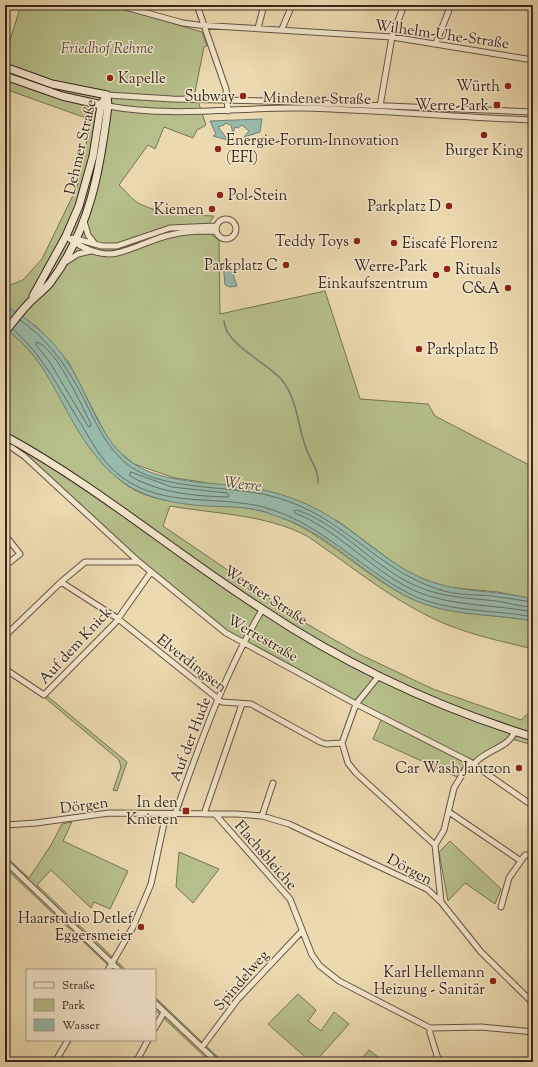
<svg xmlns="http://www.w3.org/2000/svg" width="538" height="1067" font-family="'Sorts Mill Goudy',serif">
<rect width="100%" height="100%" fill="#ebd9af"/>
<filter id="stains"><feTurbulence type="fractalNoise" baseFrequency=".005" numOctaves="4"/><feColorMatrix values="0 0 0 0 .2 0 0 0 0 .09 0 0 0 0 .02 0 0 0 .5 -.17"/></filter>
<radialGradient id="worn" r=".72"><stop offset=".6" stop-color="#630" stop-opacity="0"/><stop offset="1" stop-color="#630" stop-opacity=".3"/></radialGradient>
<path fill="#b6bf8b" stroke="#767355" d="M21,5H109L202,32L207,46L204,47L195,92L206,125L197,130L193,138L164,127L156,147L155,149L148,145L119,185C126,191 132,200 140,204C162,215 190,215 214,216L210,222L212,235L219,240L220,314L325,291L360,399L428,404L435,416L533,467V599L498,592L445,587L418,577L398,566L338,521L202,482L175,478L134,464L117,450L107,437L69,363L37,327L5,305V287L23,280L42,259L77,187L90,126L86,118L5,89V56Z
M5,328C19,339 32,352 42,367C67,406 85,449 120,480C156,512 219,500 262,511C318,525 357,572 408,597C447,617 491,613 533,621V649C504,642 476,636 448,625C396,604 353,567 307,536C265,514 215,514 170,506L163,526L307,624L359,654L433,689L521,720L533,709V745L508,738L473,760L469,758L457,777L373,739L382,718L226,632L145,566L25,453L5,443Z
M46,695L127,762L117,791L113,790L121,767L119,760L44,697Z
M72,822L63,841L128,871L110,909L94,902L91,908L51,870L37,885L126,970H113L5,868V856L29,878L51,845L62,824Z
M450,841L501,889L495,904L465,883L448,901L439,852Z
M179,852L219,869L193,903L176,887Z
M298,994L316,1010L308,1021L321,1031L334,1012L349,1024L315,1062H311L268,1024Z
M155,997L223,1062H206L207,1059L155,1010Z
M369,1050L378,1057L375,1062H359Z"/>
<path fill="#98baaa" stroke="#707f72" d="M262,119L260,132L244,137L249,131L242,125L238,128L235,127L233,133L231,125L225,123L224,125L218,127L228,140L213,136L216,134L210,121Z
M225,260H228L237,286L230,287L225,285L223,263Z
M5,305C29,319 53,339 68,363C90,396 100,442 134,464C172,488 229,480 272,492C295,498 318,508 338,522C365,540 388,562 417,576C454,594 494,589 533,599V621C491,613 447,617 408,597C368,577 335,541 295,523C286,519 275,516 265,512C246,506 225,507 205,506C176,504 143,498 120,480C83,452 66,405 42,367C32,352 19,339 5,328Z"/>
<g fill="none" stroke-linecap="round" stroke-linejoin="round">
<path stroke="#667064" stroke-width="1" d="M20,320C46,338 63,361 78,388C94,416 103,447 131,467C167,491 229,485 271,496C325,510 351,540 396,569C410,578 427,586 444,591C462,596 481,594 499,597C511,598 522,601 533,602
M13,329C44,356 62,394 84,429C95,448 105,465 123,478C165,508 216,495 263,507C320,522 359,568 410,594C448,613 492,609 533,617
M37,342C57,349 81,405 91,424L90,427L88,426L49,361L36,345Z
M131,472L172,487L227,493L229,496L227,497C193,496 160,493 130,476Z
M533,607C521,607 509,603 497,601C457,597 428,597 393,573C361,553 333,522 297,510L294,511L295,513C338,530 371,570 413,590C451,607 493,604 533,612"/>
<path stroke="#707f72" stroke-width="1.5" d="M224,321C225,344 267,363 281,379C298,399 297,425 306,448C310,460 319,470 318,483"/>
<defs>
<path id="street" d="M118,5L183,23L198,25L392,37L533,60
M197,5L226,89L228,111
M258,28L264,5
M282,29L292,5
M436,43L451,5
M107,95L172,99L265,101L533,112
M108,106C173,118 238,107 302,108C379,110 456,117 533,120
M380,106L392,37L404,5
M216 229a10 10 0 1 1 20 0a10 10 0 1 1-20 0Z
M84,221L88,235L95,244
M66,236C79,247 100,257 117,253C135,249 152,239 170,235C185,231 200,231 216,231
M73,238L102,246H117L170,228L216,226
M64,263L78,254L91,251
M5,447H11L24,456L139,562L226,633L356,704L470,762L533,806
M5,535L20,554L5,566
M61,582L117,618L222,702L251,704L320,742L326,744L342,743
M5,636L61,582L85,562H139
M5,669L44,695L115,623L151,572
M378,677L356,704L342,743L348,763L356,773L435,845
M474,764C485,750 509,748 515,731
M449,812L521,861
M175,814C200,744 224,674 262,610
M204,814L242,704
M215,814L290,899L312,955L320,966L339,981L430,1028L481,1027L533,1032
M262,816L273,783
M5,825L36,823L109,813L236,814L262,816L289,824L427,889L441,902L481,952L533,1003
M5,861L119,970
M441,902L435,845L444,830L454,788L470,762
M501,907L509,878L525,855H529L533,857
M108,970L133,927L151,884L166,814
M155,1003L217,1062
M155,1028L164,1012
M430,1028V1033L439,1062
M202,1047L238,999L302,931
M55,1062L68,1040
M136,1062L148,1040
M345,1062V1061"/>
<path id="secondary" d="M5,67L52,84L107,95
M5,76L62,96L106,106
M33,296L66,236L79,206L93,156L101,105L107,95
M5,332C13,322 21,311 30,302C37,295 44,290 50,283C90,230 100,170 108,106L107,95
M5,436C95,485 175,553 262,609C346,665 436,707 533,737"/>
</defs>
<use href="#street" stroke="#625443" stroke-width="7"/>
<use href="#secondary" stroke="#35271f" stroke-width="9"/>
<use href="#street" stroke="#f2e6cb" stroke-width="5"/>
<use href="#secondary" stroke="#f2e6cb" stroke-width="7"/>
</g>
<g fill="#8f2418" stroke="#f2e6cb" stroke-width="1.5">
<circle cx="110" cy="78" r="4"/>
<circle cx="508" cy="86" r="4"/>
<circle cx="243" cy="96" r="4"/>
<rect x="493" y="101" width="8" height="8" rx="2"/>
<circle cx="484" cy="135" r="4"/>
<circle cx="218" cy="149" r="4"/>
<circle cx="220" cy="195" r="4"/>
<circle cx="449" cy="206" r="4"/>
<circle cx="212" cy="209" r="4"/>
<circle cx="357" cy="241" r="4"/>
<circle cx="394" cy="243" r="4"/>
<circle cx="286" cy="265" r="4"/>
<circle cx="447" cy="269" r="4"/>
<circle cx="436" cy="275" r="4"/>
<circle cx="508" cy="288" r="4"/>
<circle cx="419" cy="349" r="4"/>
<circle cx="519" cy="768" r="4"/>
<rect x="182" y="807" width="8" height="8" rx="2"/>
<circle cx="141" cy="927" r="4"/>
<circle cx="493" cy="981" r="4"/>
</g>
<g text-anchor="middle" stroke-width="3" stroke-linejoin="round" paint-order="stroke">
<g font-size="15" fill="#35271f" stroke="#f2e6cb">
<text transform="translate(442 34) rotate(8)" y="5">Wilhelm-Uhe-Straße</text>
<text transform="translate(317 98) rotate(1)" y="5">Mindener Straße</text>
<text transform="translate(80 147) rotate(-77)" y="5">Dehmer Straße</text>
<text transform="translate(266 595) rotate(33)" y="5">Werster Straße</text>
<text transform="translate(263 638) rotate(30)" y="5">Werrestraße</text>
<text transform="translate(75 645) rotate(-47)" y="5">Auf dem Knick</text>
<text transform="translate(192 663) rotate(38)" y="5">Elverdingsen</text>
<text transform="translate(190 739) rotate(-69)" y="5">Auf der Hude</text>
<text transform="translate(84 805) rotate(-7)" y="5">Dörgen</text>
<text transform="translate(266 855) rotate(49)" y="5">Flachsbleiche</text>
<text transform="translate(410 869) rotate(28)" y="5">Dörgen</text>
<text transform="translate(241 980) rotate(-49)" y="5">Spindelweg</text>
</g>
<g font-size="15" font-style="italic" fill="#554d3a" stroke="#f2e6cb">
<text x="107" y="53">Friedhof Rehme</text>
</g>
<g font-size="15" fill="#35271f" stroke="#f2e6cb" text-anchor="end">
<text x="118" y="83" text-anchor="start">Kapelle</text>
<text x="500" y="91">Würth</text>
<text x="235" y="101">Subway</text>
<text x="489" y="110">Werre-Park</text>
<text x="226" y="145" text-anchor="start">Energie-Forum-Innovation<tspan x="226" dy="17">(EFI)</tspan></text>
<text x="484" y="155" text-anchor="middle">Burger King</text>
<text x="228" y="200" text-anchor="start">Pol-Stein</text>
<text x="441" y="211">Parkplatz D</text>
<text x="204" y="214">Kiemen</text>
<text x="349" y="246">Teddy Toys</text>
<text x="402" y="248" text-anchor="start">Eiscafé Florenz</text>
<text x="278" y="270">Parkplatz C</text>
<text x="428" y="271">Werre-Park<tspan x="428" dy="17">Einkaufszentrum</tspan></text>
<text x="455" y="274" text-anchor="start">Rituals</text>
<text x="500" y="293">C&amp;A</text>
<text x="427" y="354" text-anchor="start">Parkplatz B</text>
<text x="511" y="773">Car Wash Jantzon</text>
<text x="178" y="807">In den<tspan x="178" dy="17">Knieten</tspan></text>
<text x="133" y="923">Haarstudio Detlef<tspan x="133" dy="17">Eggersmeier</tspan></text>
<text x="485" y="977">Karl Hellemann<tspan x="485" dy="17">Heizung - Sanitär</tspan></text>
</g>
<g font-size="16" font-style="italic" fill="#4e4c42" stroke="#f2e6cb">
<text transform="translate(243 483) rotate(6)" y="6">Werre</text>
</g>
</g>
<rect width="538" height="1067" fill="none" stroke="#ebd9af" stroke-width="20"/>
<rect x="6" y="6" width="526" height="1055" fill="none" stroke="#35271f" stroke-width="2"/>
<rect x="10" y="10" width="518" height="1047" fill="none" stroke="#35271f"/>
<rect x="26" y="969" width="130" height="72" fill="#f2e6cb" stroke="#a69a86"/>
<rect x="34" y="982" width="20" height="6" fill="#f2e6cb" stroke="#a69a86"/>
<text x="62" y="989" font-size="12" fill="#35271f">Straße</text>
<rect x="34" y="999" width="20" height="12" fill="#b6bf8b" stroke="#a69a86"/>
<text x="62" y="1009" font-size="12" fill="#35271f">Park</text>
<rect x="34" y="1019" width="20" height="12" fill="#98baaa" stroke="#a69a86"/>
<text x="62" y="1029" font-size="12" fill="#35271f">Wasser</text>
<rect width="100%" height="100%" filter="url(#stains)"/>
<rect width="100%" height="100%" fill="url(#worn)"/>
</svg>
